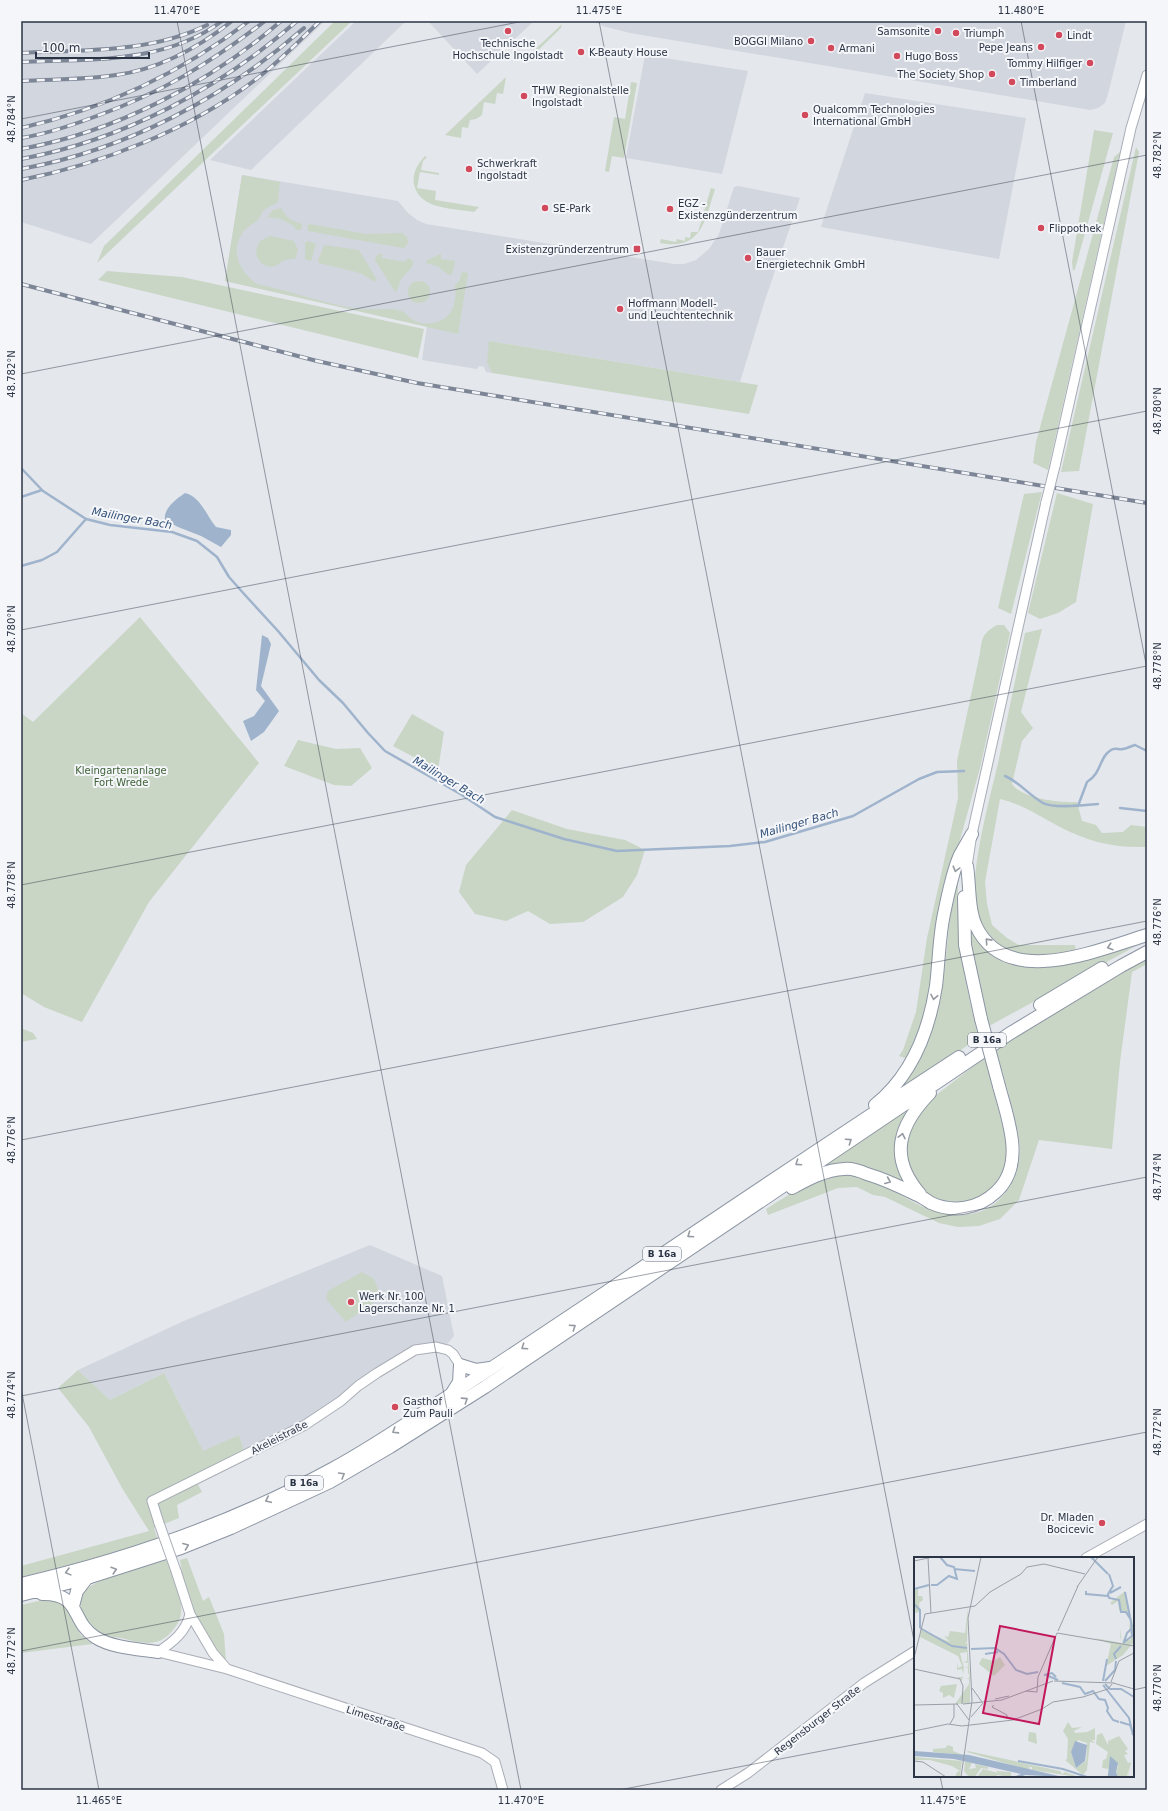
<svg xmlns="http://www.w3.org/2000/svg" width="1168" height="1811" font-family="'DejaVu Sans',sans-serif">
<rect width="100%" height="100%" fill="#e4e7ec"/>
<path fill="#d2d6de" d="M21,21H325L91,244L21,222Z
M356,21H406L251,170L210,160Z
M428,21H534L477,74Z
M593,21H1126L1108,94L1105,103L1098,108L1090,110L630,33L603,26Z
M645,55L748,71L722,174L626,158Z
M865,93L1026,118L999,259L821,227Z
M242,175L398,201L408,213L417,220L426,224L674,264H684L696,260L709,249L719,234L734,187L738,186L800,198L765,300L740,382L489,341L492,373L486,372L484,367L479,366L477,369L422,360L427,326L225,281Z
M370,1245L442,1276L454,1336L447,1344L419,1345L401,1352L358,1382L327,1408L244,1451L239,1435L203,1452L164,1373L110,1400L78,1370L186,1320Z"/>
<path fill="#c9d6c5" d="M335,21H352L97,263L104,246Z
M562,24L561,28L528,60H524Z
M506,77L503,94L497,93L495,104L484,102L482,115L476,119L470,120L468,128L462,127L461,138L445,135Z
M631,82L637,83L624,158L612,156L609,172L605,171L614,117L625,119Z
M1094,130L1113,133L1075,269L1073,271L1072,262Z
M1136,147L1139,152L1079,471L1061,472Z
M1120,152L1048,470L1033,463L1036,442L1114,157Z
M425,156L427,157L423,161L421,170L439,173V175L420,172L417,188L436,191L435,200L479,207L474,212C453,208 419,210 414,184C412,172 418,164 425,156Z
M242,175L280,182L278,202C273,205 268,207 264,210C262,212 261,215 259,218C255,224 247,226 243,232C229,250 240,273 257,284C289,291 320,302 352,308C368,311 386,307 401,311C404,312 406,314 408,316C416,324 426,325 437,322C454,317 457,300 455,285L459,282L462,272L468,273L458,334L225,281Z
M711,188L715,189C705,220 702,251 660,243L661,239L676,242L677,239L685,241V237L690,238L691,232H698Z
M281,208C286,218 292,221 302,224L301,230H297L291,224L281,219L267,217L273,210Z
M310,224L366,234L402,233L407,237L408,243L405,247L403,248L308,231L307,226Z
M270,236L294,241L298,250L295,259C292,259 286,259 283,261C280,262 278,265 275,266C264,269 256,260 256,250L260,241Z
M308,241L316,244L311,261L305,259V243Z
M324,245L359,250L376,278L375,282L360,273L319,263L318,261Z
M379,254H382V258L405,262L408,258L413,261L412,267L401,279L396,293L375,260L376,256Z
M441,254V259L455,261L452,275H449L437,266L426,263L427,260Z
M107,271L182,277L424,329L418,358L98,280Z
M408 292a11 11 0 1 1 22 0a11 11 0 1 1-22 0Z
M489,341L758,385L749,414L492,373L487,362Z
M1042,492L1011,614L998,608L1024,494Z
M1057,493L1093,504L1076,602L1058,613L1040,619L1028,613Z
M140,617L259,763L149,902L82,1022L44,1007L21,993V713L33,722Z
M997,625H1004L1010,633L980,768L958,847L928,1007L909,1055L905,1058L899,1056L903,1050L916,1012L927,938L958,798L957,761L980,653C982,637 983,633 997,625Z
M1042,629L1021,712L1033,728L1022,741L1012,784C1022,799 1060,803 1077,802L1082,821L1096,825L1102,833L1123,832L1131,825L1147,827V847C1113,848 1089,842 1058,826C1039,816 1022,804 1000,799L985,882L987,904L992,925L1007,938L1019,945H1075L1076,952C1045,957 1010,962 988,937C985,934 981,931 980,927C963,891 989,803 998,763C1007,720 1016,676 1025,633Z
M412,714L444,732L438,770L393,746Z
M298,740L336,749L360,748L372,768L351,786L334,785L284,766Z
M512,810L567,829L625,840L645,850L637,875L623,897L583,922L550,924L528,911L506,921L475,914L459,892L466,865Z
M955,884H958C956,937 965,987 979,1038L898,1091V1089L934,1019L943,983L951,908Z
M968,917L973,928L1023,964L1147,940L989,1026L983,1007L969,938Z
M1147,959V964L1132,972L1120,1062L1112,1149L1039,1140L1019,1200L1000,1219L979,1226L958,1227L939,1223L885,1197L873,1195L857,1187L838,1188L768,1215L766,1209C788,1196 815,1175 843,1174C875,1173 897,1196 926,1208C962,1222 998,1216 1014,1177C1018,1168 1021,1158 1020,1147C1017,1118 1004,1079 996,1050L1128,968Z
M21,1028L33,1033L37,1039L21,1042Z
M985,1057L1008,1148L1005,1169L989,1192L974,1200L945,1202L927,1194L919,1187L905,1156L907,1131L926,1103Z
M911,1106L900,1126L908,1186L881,1173L816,1170Z
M362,1272L374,1279L381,1297L346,1322L326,1299L328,1291Z
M78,1370L110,1400L164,1373L203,1451L239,1435L244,1451L193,1475L202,1492L177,1505L179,1518L154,1528L158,1540L21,1579V1566L149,1531L122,1488L89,1427L58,1388Z
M187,1558L203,1601L209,1597L224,1634L226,1663C209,1638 190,1612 183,1581C181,1574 182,1567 180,1560Z
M167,1560C173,1576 183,1596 181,1613C180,1621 177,1625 172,1631C158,1648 143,1643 125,1639C118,1637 108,1637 101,1634C87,1628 79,1610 79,1596C95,1576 142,1568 167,1560Z
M52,1598L65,1604L81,1635L92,1644L21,1653V1605Z"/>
<path fill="#9fb4cc" d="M185,493C201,497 206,515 216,527L231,530V535L221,547L201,536L178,527L165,520C163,509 176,499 185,493Z
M262,635L268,638L271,644L261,686L279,711L264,732L251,741L243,721L254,716L265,701L256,690Z"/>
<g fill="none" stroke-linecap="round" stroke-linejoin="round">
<path stroke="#9fb4cc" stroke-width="2.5" d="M21,468L43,491L86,519L110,525L172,532L197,541L217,557L229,577L245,595L278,631L319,680L343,703L368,733L385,751L462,795L495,817L564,839L617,851L730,846L765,842L853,816L919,779L937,772L964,771
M21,497L42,490
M21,566L42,560L57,552L86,519
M1005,776C1019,782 1029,795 1043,803C1054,809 1085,805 1098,804
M1078,806L1087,782C1102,773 1099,757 1111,750C1115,747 1119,750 1123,749C1128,748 1131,746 1135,745L1147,751
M1120,808L1147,811"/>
<defs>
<path id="secondary" d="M1055,466L1131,128L1147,75
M967,866L972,834L1046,502
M159,1523L152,1501L305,1425L341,1401L358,1386L377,1373L415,1350L436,1347L448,1350L453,1354L460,1365
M1086,1558L1147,1524
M176,1571L190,1614L213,1653L227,1669
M158,1652L227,1669L482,1753L495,1762L503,1790
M158,1652C173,1642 186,1632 190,1614
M721,1790L748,1773L864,1683L915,1651"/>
<path id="highway" d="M967,866C970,885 968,908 976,926C1006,990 1098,950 1147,935
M964,897L965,945L981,1019
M1040,1005L1102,968
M875,1105C911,1076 929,1031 936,986C939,962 939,937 944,914C947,899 954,868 960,855C964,848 968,841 972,834
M792,1188C808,1179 825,1170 844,1169C851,1168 860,1171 867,1174C884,1179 899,1186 915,1194C921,1196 926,1200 931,1203C953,1213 978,1209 996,1192C1026,1164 1008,1120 999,1086
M920,1194C888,1157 899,1125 930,1093
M452,1393L459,1382L460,1365L476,1370L490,1368
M21,1584C128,1559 235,1522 332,1469C371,1448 409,1422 447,1397C500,1363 553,1327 606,1292C723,1213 841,1134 959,1057
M42,1594C82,1593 70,1621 95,1637C112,1648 138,1649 158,1652
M21,1595L87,1578L181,1548L231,1528L330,1482L390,1447L485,1387L1009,1034L1121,966L1147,952
M73,1606L77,1591L87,1578"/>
</defs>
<use href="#secondary" stroke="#a9aeb7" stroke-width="11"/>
<use href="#highway" stroke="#8b94a3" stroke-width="14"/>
<use href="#secondary" stroke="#fff" stroke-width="9"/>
<use href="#highway" stroke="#fff" stroke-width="12"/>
<defs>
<path id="rail" d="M21,53C83,50 151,53 207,25
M21,62C89,59 165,64 222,21
M21,81C52,79 85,80 116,75C160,69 198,48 232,21
M21,128C104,109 181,73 249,21
M21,138C46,134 70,126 94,117C161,93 209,64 265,21
M21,149C115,132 210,83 281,21
M21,159C123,140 219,89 297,21
M21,169C126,150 224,98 304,28
M21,180C101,164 189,130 255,80C278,63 299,41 320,21
M21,284L317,361L417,383L1147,503"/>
</defs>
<use href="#rail" stroke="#7d8696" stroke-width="4"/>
<use href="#rail" stroke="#f4f6f9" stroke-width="2.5" stroke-dasharray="8" stroke-linecap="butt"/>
<defs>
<path id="secondary-bridge" d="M1046,502L1055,466
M159,1523L176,1571"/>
<path id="highway-bridge" d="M981,1019L999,1086"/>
</defs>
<use href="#secondary-bridge" stroke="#a9aeb7" stroke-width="11" stroke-linecap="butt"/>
<use href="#highway-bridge" stroke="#8b94a3" stroke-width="14" stroke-linecap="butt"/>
<use href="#secondary-bridge" stroke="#fff" stroke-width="9"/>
<use href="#highway-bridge" stroke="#fff" stroke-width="12"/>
</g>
<defs><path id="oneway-chevron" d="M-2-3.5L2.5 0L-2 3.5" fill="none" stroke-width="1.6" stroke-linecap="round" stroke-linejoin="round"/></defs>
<g stroke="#959aa2">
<use href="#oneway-chevron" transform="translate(956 869) rotate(105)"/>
<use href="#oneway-chevron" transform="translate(988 941) rotate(-132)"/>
<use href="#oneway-chevron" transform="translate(1110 947) rotate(162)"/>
<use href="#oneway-chevron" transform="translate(934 997) rotate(101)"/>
<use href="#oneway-chevron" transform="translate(902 1136) rotate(-78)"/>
<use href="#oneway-chevron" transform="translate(849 1141) rotate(-34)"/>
<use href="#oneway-chevron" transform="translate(798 1163) rotate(146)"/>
<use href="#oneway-chevron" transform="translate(888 1181) rotate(23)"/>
<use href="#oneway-chevron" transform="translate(690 1235) rotate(146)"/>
<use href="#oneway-chevron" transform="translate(573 1327) rotate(-34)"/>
<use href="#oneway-chevron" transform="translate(524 1347) rotate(146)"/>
<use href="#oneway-chevron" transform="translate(465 1400) rotate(-33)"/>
<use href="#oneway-chevron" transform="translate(395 1431) rotate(148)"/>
<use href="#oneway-chevron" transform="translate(342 1475) rotate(-30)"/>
<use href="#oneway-chevron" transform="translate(268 1500) rotate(155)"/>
<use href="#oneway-chevron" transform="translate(186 1546) rotate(-21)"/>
<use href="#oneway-chevron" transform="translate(114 1570) rotate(-17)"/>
<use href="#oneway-chevron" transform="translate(68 1572) rotate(165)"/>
</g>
<path fill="none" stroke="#2b3445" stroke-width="1" stroke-opacity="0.45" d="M177,21L521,1790M599,21L915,1646M1021,21L1147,669M21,119L524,21M21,374L1147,155M21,630L1147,411M21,885L1147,666M21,1140L1147,921M21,1388L99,1790M21,1396L1147,1177M21,1651L1147,1432M1133,1690L1147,1687M940,1776L943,1790M619,1790L915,1733"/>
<g fill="#d1495b" stroke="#f4f6f9" stroke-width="1.5">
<circle cx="508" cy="31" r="4"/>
<circle cx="938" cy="31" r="4"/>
<circle cx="956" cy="33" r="4"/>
<circle cx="1059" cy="35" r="4"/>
<circle cx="811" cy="41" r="4"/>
<circle cx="1041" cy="47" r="4"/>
<circle cx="831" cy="48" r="4"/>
<circle cx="581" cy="52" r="4"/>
<circle cx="897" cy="56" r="4"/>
<circle cx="1090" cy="63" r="4"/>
<circle cx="992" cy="74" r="4"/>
<circle cx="1012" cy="82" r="4"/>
<circle cx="524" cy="96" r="4"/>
<circle cx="805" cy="115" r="4"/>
<circle cx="469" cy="169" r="4"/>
<circle cx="545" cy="208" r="4"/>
<circle cx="670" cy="209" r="4"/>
<circle cx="1041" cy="228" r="4"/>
<rect x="633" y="245" width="8" height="8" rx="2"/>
<circle cx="748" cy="258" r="4"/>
<circle cx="620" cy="309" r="4"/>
<circle cx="351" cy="1302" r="4"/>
<circle cx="395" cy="1407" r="4"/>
<circle cx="1102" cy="1523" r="4"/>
</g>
<g text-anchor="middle" stroke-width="4" stroke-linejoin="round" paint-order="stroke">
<g fill="#f4f6f9" stroke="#676e7b" stroke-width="1">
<rect x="968" y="1033" width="38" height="14" rx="3"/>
<rect x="643" y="1247" width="38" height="14" rx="3"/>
<rect x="285" y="1476" width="38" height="14" rx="3"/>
</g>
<g font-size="9" font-weight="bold" fill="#2b3445">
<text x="987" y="1043">B 16a</text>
<text x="662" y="1257">B 16a</text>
<text x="304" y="1486">B 16a</text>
</g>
<g font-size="10" fill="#2b3445" stroke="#f4f6f9" text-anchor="start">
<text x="930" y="35" text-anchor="end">Samsonite</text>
<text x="964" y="37">Triumph</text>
<text x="1067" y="39">Lindt</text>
<text x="803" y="45" text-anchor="end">BOGGI Milano</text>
<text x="508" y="47" text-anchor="middle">Technische<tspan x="508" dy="12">Hochschule Ingolstadt</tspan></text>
<text x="1033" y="51" text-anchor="end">Pepe Jeans</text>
<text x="839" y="52">Armani</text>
<text x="589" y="56">K-Beauty House</text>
<text x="905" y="60">Hugo Boss</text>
<text x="1082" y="67" text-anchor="end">Tommy Hilfiger</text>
<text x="984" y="78" text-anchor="end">The Society Shop</text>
<text x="1020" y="86">Timberland</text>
<text x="532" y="94">THW Regionalstelle<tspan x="532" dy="12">Ingolstadt</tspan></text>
<text x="813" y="113">Qualcomm Technologies<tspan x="813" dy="12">International GmbH</tspan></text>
<text x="477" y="167">Schwerkraft<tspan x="477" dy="12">Ingolstadt</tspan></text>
<text x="678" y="207">EGZ -<tspan x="678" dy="12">Existenzgünderzentrum</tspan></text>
<text x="553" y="212">SE-Park</text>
<text x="1049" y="232">Flippothek</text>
<text x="629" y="253" text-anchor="end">Existenzgründerzentrum</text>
<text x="756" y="256">Bauer<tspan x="756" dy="12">Energietechnik GmbH</tspan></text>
<text x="628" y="307">Hoffmann Modell-<tspan x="628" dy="12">und Leuchtentechnik</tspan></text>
<text x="359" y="1300">Werk Nr. 100<tspan x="359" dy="12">Lagerschanze Nr. 1</tspan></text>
<text x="403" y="1405">Gasthof<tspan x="403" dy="12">Zum Pauli</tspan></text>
<text x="1094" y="1521" text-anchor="end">Dr. Mladen<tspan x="1094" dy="12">Bocicevic</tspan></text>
</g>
<g font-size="10" fill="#3f6138" stroke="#f4f6f9">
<text x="121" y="774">Kleingartenanlage<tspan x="121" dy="12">Fort Wrede</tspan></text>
</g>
<g font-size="10" fill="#2b3445" stroke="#f4f6f9">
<text transform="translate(279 1437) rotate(-27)" y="4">Akeleistraße</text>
<text transform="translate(376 1718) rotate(18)" y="4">Limesstraße</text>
<text transform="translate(817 1720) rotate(-38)" y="4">Regensburger Straße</text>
</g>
<g font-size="11" font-style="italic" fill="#34527a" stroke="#f4f6f9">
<text transform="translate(132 518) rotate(10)" y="4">Mailinger Bach</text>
<text transform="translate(449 780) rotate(31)" y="4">Mailinger Bach</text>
<text transform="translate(799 823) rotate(-16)" y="4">Mailinger Bach</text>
</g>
</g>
<g transform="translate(914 1557)">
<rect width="220" height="220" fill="#e4e7ec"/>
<path d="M4,31V39H8L9,43L5,46L6,59L5,55L2,56L0,53V34ZM211,34L220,73V85L209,98L192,109L197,87L180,81L208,86L210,85L206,81L207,71V82L209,83L213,75L214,74L210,84L216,83L218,77L215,75L216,63L211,55L205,53L204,44L198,48L196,46ZM54,50L53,85L50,87L53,86L56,122V146L41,147L55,127V122H52V118V122L55,121V117H51H54V111L51,110H54V106L49,105L53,104V95L46,96L50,111L48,124L43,120H49V117L48,112L43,113V105L44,111L48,109L44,99L6,80L7,73L36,85L30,79L34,80L36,74L51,76ZM86,100L91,108L80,119L65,107L68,101L80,104ZM43,127L40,141L35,138L29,141V136L25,134L27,129ZM154,165L158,171L168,170L160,174L161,176L173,175L181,171V183H178L181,186L176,185L173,213L169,218L151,203L153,202L154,182L149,174ZM164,183L173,186V191L172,204L162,211L157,195ZM115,175L122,176L123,187L114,184ZM188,176L194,188V184L205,179L214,192L211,194L214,197L210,198L214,206L217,205L214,220L215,210L213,220H204L202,215L204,209L196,200L197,212L193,220L195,212L188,211L189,203L192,202L194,195L182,187L183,178ZM34,188L39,190V194L49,198L19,195V192L31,191ZM54,194L146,214L148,217L151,215L164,220L118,213V210H115L116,213L101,209L53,195ZM0,200L48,204L46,220H41L43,215L46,214L38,209L16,203H0ZM51,204L58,206L55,212L62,211L61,207L74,210V212L67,211L61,220H55L50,214ZM69,212L84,216L82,214L97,215V220L83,218V220H63Z" fill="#c9d6c5" fill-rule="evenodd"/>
<path d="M161,184L173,188L171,204L162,211L157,195ZM0,194L55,198L149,220L111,218L107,220H99L107,217L40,202L0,199ZM196,199L204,206L202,215L204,220L194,219Z" fill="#9fb4cc"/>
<path fill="none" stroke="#9fb4cc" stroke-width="2" d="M177,0L194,17M40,12L61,14M195,17L199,29L194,37L195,41L205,43L207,55H212L217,63L218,79L209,86M17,28H23L35,19L43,22L40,10L33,8L26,0M0,32L15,28M172,34V37L194,39M211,35L218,70M196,36L207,30M0,47L6,53V71M6,71L38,89L53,91M210,85L213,76L217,72M57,92L81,91L90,97L102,113L113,117L124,115M71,97L84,95M202,102L200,97L207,89M130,118L138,116L142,120M132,118L144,123M189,124L193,102M191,124L201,113L202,104M148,126L166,130L171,137L179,134L185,142L191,143L194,151L193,154L199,163L205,165M191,127L196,132H207L220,140M189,128L215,161L219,178M206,165L216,168L220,179M104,204L149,212L173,220"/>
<path fill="none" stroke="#9a9fa9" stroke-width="1" d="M14,1L17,56M0,4L19,0M163,30L184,0M144,74L164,29M0,101L11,57L61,49L76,35L107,17L113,10L130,7L171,17M0,112L46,122L49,129L48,147M124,120L143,76L220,89M140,124L200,126M197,125L205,104L220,96M199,126L220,132M58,131L68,145M112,134L123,135L124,120M81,142L95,139M43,147L55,163M49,147L88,143L139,124M0,148L44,147M80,148L78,150L93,158V162M57,160L69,146M36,167L40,160V147M0,174L34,167L48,169L99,163L128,152L139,145L169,140L194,132L198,127M0,204L9,205L32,220M47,220L58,144L54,61L67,0"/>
<path fill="#c2185b" fill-opacity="0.15" stroke="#c2185b" stroke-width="2" d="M86,69L141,80L125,167L69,156Z"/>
<rect width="220" height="220" fill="none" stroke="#2b3445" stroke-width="2"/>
</g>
<rect width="1168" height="1811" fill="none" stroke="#f4f6f9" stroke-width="44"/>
<path d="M36 52v6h113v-6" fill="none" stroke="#2b3445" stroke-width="2"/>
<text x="42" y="52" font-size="12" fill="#2b3445" stroke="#f4f6f9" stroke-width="3" paint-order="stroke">100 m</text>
<rect x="22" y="22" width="1124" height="1767" fill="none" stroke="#2b3445" stroke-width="1.5"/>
<g font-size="10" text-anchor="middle" fill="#2b3445">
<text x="177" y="14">11.470°E</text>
<text x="599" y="14">11.475°E</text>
<text x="1021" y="14">11.480°E</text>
<text transform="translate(11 119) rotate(-90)" y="4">48.784°N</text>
<text transform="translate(1157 155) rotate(-90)" y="4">48.782°N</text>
<text transform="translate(11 374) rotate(-90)" y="4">48.782°N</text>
<text transform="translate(1157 411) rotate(-90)" y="4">48.780°N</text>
<text transform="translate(11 629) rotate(-90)" y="4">48.780°N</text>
<text transform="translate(1157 666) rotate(-90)" y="4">48.778°N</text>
<text transform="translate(11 885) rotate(-90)" y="4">48.778°N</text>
<text transform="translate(1157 922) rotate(-90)" y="4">48.776°N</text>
<text transform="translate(11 1140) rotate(-90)" y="4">48.776°N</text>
<text transform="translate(1157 1177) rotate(-90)" y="4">48.774°N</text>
<text transform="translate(11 1395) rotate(-90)" y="4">48.774°N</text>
<text transform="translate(1157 1432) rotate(-90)" y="4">48.772°N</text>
<text transform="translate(11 1651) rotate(-90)" y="4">48.772°N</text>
<text transform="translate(1157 1688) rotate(-90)" y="4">48.770°N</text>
<text x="99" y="1804">11.465°E</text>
<text x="521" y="1804">11.470°E</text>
<text x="943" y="1804">11.475°E</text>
</g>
</svg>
